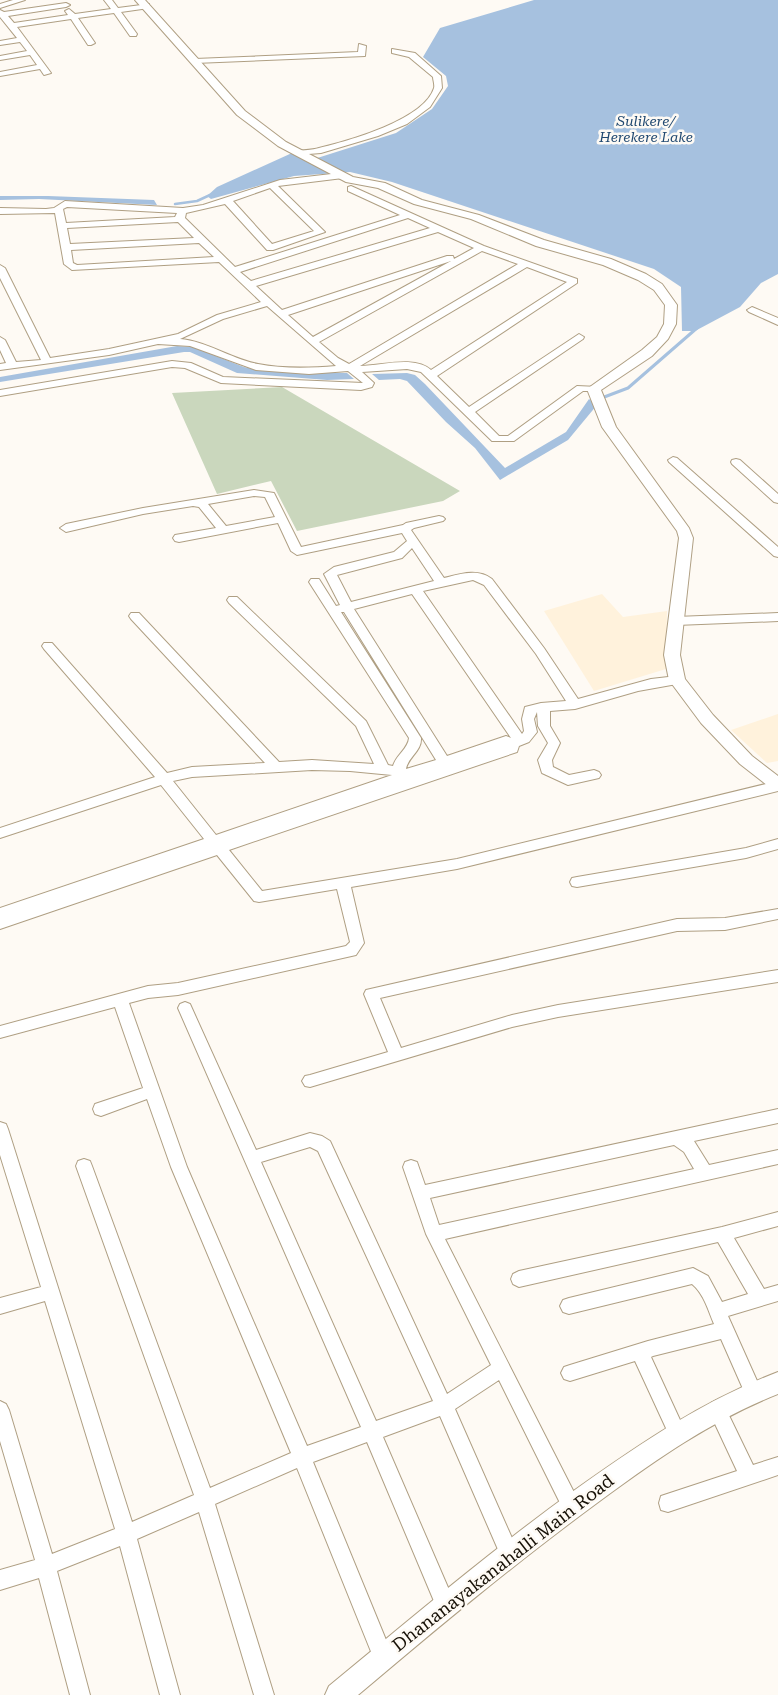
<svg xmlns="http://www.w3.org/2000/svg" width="778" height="1695" font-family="'Roboto Serif',serif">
<rect width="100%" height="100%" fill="#fefaf4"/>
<path fill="#fff2dc" d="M602,594L623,617L667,611L666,669L594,691L544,611Z
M778,714V761L767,763L731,730Z"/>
<path fill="#cad7bd" d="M282,387L460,491L443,501L297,531L271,481L217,494L172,393Z"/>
<path fill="#a6c1df" d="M534,0H778V274L761,283L740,307L695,331H682L681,287L654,269L392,182L350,172L294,176L211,199L207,196L217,187L292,153L311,160L396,133L432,109L448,86L446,76L423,57L440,28Z
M0,196H48L154,200L157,205L39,199L0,200Z
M177,346L193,347L244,367L257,370L347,373L354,379L327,380L237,373L190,352H184L0,382V377Z
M407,373L415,375L425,384L505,468L566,432L589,399L597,405L568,440L500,480L475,448L446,422L407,381L400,379L379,380L372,374Z"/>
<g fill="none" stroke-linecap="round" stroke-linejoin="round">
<path stroke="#a6c1df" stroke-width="2.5" d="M175,204L197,201L210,195"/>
<path stroke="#a6c1df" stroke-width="3" d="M599,399L628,388L697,328"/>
<defs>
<path id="minor" d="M13,0H25L0,8V4Z
M104,0H112L118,8L149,4V8L121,12L137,34L136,36H130L114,13L78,18L95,43L91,45H88L71,19L17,27L51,73L44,75L40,69L0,76V72L37,65L30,55L0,60V56L27,51L20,42L0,45V41L17,38L0,17V10L4,12L66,3L70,5L66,7L8,16L14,23L68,15L65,11L69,9L75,14L111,9Z
M359,44L366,46L365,56L195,63L191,61L195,59L358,52Z
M392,49L415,53L441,76L442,88L430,107L407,124L378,136L321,153L296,155V151C304,150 312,150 319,148C348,141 424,120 434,88C435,85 433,80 433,77L409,57L392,53Z
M340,173L344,176L343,178L278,186L325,232L273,250H267L225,204L186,213L185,218L235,267L400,215L348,191V187L351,186L484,246L577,279V283L437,376L469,407L579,334L584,337L583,339L475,412L499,436H508L577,386L598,387L599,389L598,391H583L514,441H492L421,372L407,369L362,372L374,383L372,387L361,390L221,383L185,368L172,367L0,396V390L172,361L191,363L223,377L363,383L348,371L309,374L256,370L190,346L158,344L109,355L0,370V364L6,363L0,350V337L5,340L16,362L41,360L0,278V265L5,268L50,358L109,349L178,334L217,315L261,302L219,262L72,270L64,264L55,213L0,214V208L46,209L54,208L65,201L183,208L203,205L280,180ZM270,188L314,231L272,244L233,201ZM67,207L177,213L175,217L66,223L63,209ZM408,218L430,228L251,281L240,272ZM178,222L194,238L70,244L67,228ZM438,232L474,248L454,259L453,256H447L282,310L256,286ZM199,243L214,257L77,265L73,263L71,250ZM482,251L518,264L349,364L338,358L319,342ZM451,261L313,337L288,315ZM527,267L567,282L431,370C414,355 381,366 360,366ZM267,306L336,366C311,368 283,369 258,364C231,359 207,341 180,339L223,319Z
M752,307L778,318V325L749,312L747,310Z
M673,457L677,458L778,547V557L774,556L669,462L668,460Z
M736,459L740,460L778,494V503L774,502L732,464L731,462L732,460Z
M254,490L274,493L301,547L403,525L406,523L439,516L443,517L445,519L443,521L414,528L411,530L444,578C460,574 478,568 492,579L544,648L578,699L651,679L677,676L683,680L677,684L638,691L575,709L550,711V726L560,743L552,760L553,767L569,775L594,770L599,772L601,775L599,778L568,785L542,773L538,760L548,743L538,726L537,712L534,719L537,732L529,742L519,746L517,752L229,850L262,891L457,859L778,781V791L457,869L351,887L364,943L356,955L178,995L148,998L129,1003L187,1167L307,1446L361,1427L178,1008L180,1004L185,1002L190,1004L256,1150L310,1133L322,1136L330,1141L447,1394L491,1365L426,1234L403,1167L405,1162L411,1160L417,1162L425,1185L778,1109V1123L694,1141L709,1165L778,1150V1164L445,1239L581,1506L579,1513L572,1515L565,1513L499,1380L455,1409L519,1554L517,1561L510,1563L503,1561L440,1416L383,1437L456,1606L453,1613L446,1616L439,1613L367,1442L313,1462L393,1657L390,1664L383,1667L376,1664L297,1468L215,1504L274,1695H254L199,1512L137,1539L180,1695H160L120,1546L57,1571L90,1695H70L39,1578L0,1590V1570L35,1560L0,1441V1401L6,1404L9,1410L52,1554L115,1529L45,1301L0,1314V1298L41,1287L0,1155V1122L6,1124L8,1129L132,1522L194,1495L76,1166L78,1161L84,1159L90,1161L92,1166L210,1488L291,1453L171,1167L147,1099L101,1116L95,1114L93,1109L95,1104L143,1088L115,1007L0,1038V1026L148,986L178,983L346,946L350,942L337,889L259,902L254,901L217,855L0,929V908L204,839L161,785L0,838V828L155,777L44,649L42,646L44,643H52L167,773L192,767L265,763L131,619L129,616L131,613H139L279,762L312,760L374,764L356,726L229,603L227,600L229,597H237L366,721L388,765L393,766C396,755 408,749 409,738L309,582L311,579H319L336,606L340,605L324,574L334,567L394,552L407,541L402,533L297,555L291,551L278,523L179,542L175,541L173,538L175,535L216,528L199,507L193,506L143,514L66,532L60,528L66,524L143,508ZM254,496L265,497L275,517L226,526L208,504ZM412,548L434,581L351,602L337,575L402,558ZM473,580L484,585L536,654L566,701L541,703L525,707L522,719L524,731L522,734L423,591ZM412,594L511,738L506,736L447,756L354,609ZM341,612H344L436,760L406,769C408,757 422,751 421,738ZM312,770L350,771L392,775L216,835L173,781L192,777ZM674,1145L684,1152L694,1169L439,1225L430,1198ZM310,1147L318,1151L433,1401L376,1421L261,1162Z
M778,613V621L676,625L670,621L676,617Z
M778,839V849L746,858L577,887L572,886L570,882L572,878L577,877L746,848Z
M778,909V919L725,930L677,931L380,998L401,1048L512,1015L558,1005L778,970V982L558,1017L512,1027L310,1087L305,1086L302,1081L305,1076L310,1075L388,1052L364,994L366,990L677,919L725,918Z
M778,1212V1226L734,1238L764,1289L778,1285V1301L728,1316L762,1392L759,1398L753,1401L747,1398L721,1339L653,1356L651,1357L686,1433L683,1439L677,1442L671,1439L635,1361L570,1381L564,1379L561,1373L564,1367L570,1365L648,1341L714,1324C708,1310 704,1294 692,1284L569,1314L563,1312L560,1306L563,1300L569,1298L693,1268L708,1276L722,1302L748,1294L718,1242L519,1287L513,1284L511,1279L513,1274L519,1271L722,1227Z
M717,1400L723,1403L753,1465L778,1457V1475L668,1512L661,1510L659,1503L661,1496L737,1471L708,1409L711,1403Z"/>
<path id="tertiary" d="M135,0H145L245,111L286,142L353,177L385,183L422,200L479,215L544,240L611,259L646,274L662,284L677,305L676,324L668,339L652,356L601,390L616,427L689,528L693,538L680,655L685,679L713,715L752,756L778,776V791L772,789L740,764L701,723L669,680L664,655L679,538L677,531L602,427L587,389L642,350L657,337L664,324L665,305L654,290L638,280L603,265L536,246L471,219L414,204L378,188L346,182L278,146L237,115Z
M778,1372V1394C712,1420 654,1461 597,1503C514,1564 436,1629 358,1695H325L329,1686C409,1620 488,1553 572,1492C638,1445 702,1401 778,1372Z"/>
</defs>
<use href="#minor" stroke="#af9f83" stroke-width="2"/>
<use href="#tertiary" stroke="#af9f83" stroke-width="2"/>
<use href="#minor" fill="#fff" fill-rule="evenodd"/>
<use href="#tertiary" fill="#fff" fill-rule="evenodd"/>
</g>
<g text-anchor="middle" stroke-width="5" stroke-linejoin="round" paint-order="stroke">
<g font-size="14" font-style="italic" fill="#214971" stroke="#fefaf4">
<text x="646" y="126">Sulikere/<tspan x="646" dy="16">Herekere Lake</tspan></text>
</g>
<g font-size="18" fill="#171107" stroke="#fefaf4">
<text transform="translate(503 1563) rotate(-38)" y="6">Dhananayakanahalli Main Road</text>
</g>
</g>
</svg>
